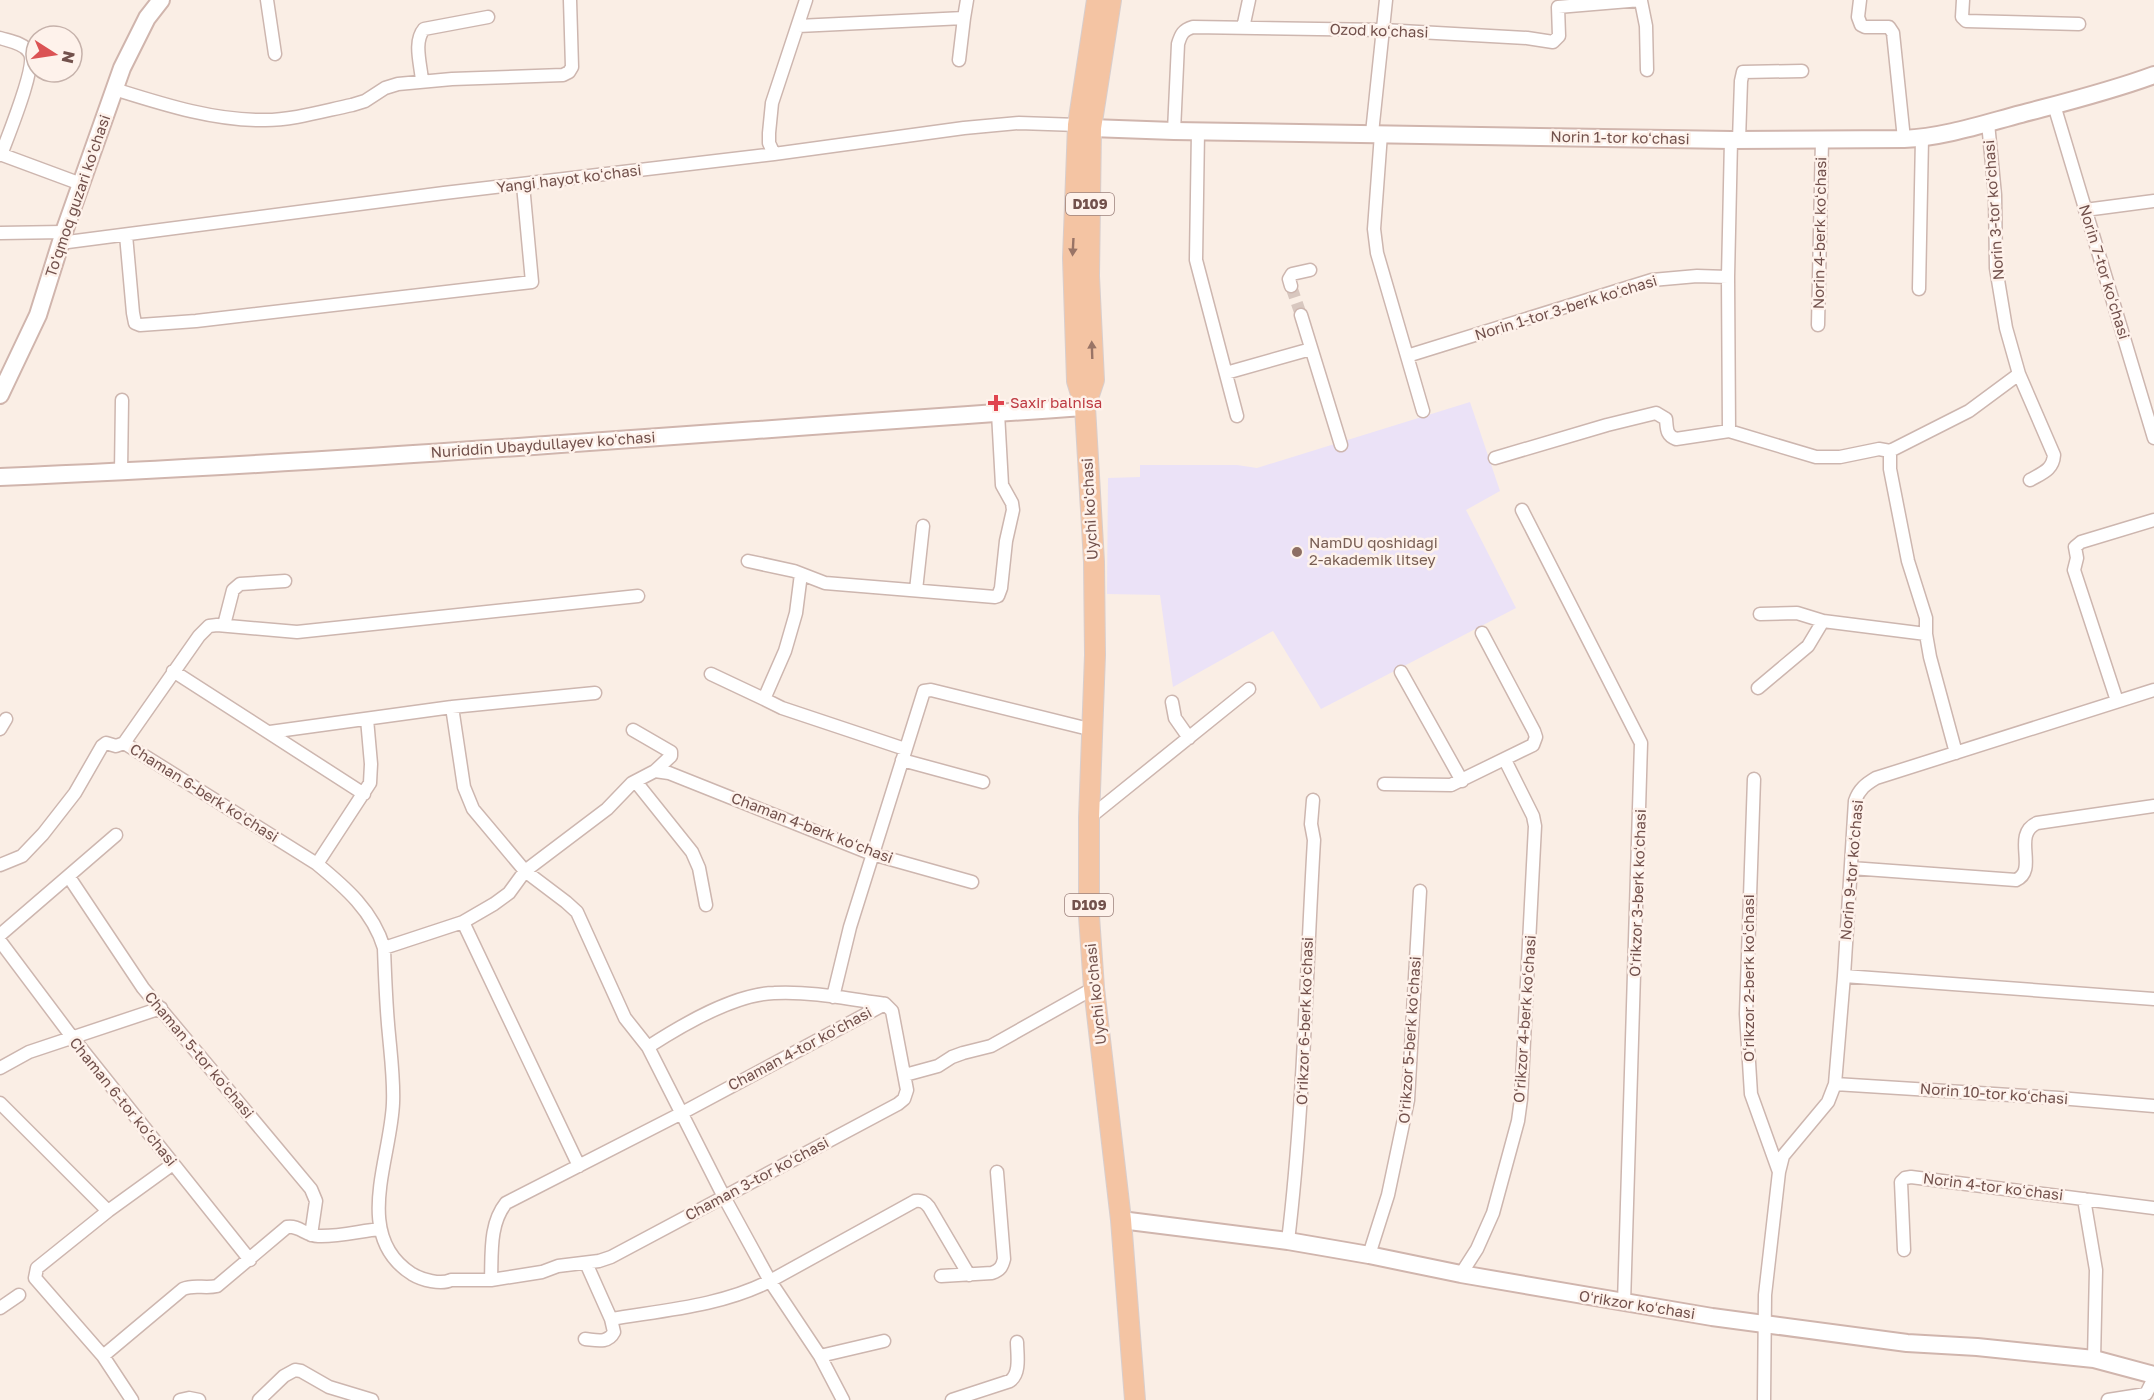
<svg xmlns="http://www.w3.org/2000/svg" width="2154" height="1400" font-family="'Golos Text',sans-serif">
<rect width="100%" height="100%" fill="#faeee5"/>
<path fill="#ebe2f7" d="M1470,402L1500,491L1466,510L1516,608L1321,709L1273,631L1173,687L1160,595L1107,594L1108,478L1140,477V465H1237L1257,468Z"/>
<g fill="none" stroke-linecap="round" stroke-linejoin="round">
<path stroke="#d8c7bf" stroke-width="12" stroke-dasharray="12 6" stroke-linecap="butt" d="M1291,286L1301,315"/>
<defs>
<path id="street" d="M267,0L275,54
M1860,0L1858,17L1861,25L1865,27H1889L1893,33L1904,139
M1963,0L1962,17L1966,21L2079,24
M1641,1L1646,26L1647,70
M798,26L964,18L967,0
M1243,28L1249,0
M0,38C9,41 24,43 29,52C38,64 7,138 1,155
M959,60L964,18
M422,81C421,65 413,42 424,29L488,17
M114,89C162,104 214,121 265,120C293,120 323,111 352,105L365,101L385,88L398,84L452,79L563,75L569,72L572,67L570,0
M2054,105L2154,438
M1174,131L1178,44C1181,34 1183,30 1193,27L1383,30L1527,38L1553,42L1559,36L1558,7L1641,0
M1198,131L1196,260L1237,416
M1372,133L1386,0
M1381,134L1374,229L1377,253L1423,411
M1739,140L1741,81L1743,72L1802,71
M0,154L81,184
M774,154L769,143V133L772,103L806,0
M2085,210L2154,201
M0,233L64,232
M126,235L133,313L135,323L140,325L196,321L532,282L523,185
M60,243L444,193L774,154L964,128L1019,123L1078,125
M1291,286L1289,279L1292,274L1310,270
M1919,289L1922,138
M1301,315L1341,445
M1818,325L1822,140
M1407,356L1652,280L1697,276L1728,277
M1226,373L1311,349
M2019,374L2054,455C2053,470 2042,473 2030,480
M1729,431L1728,277L1731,140
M1495,458L1607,425L1656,413L1666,419C1667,429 1666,435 1676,439L1729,431L1816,457H1840L1879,449L1890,451
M121,472L122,400
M1522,510L1641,743L1624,1303
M748,561L794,571L825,583L995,597L998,596L1001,588L1006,541L1013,510L1012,503L1002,485L998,413
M801,574L796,613L785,651L764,699L782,708L905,749
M916,590L923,526
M1760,614L1797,613L1823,621
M224,625L233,590L240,584L285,581
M173,671L364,794
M1401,672L1462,781
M711,674L764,699
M1758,688L1808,646L1823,621L1926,634
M2117,701L2074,570L2077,558L2075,547L2081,542L2154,520
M1172,702L1175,718L1189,738
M452,707L464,787L473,809L525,871L566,902L577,912L625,1018L648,1047L724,1197L770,1281L820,1356L843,1400
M0,729L6,719
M633,730L671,752V756L655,771
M270,732L452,707L595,693
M124,743L199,636L209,626L217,625L297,632L638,596
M1956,753L1930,657L1926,634V618L1908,561L1890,469V451L1969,411L2019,374L2006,328L1996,268L1995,195L1988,123
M902,760L983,782
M1754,779L1746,1014L1751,1094L1779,1172
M636,782L692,852L699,868L706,905
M1384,784L1451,785L1533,745L1536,737L1534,731L1482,633
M1089,818L1249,689
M317,864L370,783L371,764L367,719
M0,865L22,856L43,834L75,793L102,746L106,743L116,746L124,743L317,864C345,887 373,911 384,948C385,977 386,1006 389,1035C391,1057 394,1081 393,1103C391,1159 352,1236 412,1274C422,1280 441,1285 451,1280H491L542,1272L558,1266L599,1261L611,1257L898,1104L904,1099L907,1090L892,1011L885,1004L680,1114L506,1203C489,1224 492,1254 491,1280
M1851,868L2016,880C2039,870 2011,835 2037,823L2154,806
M69,877L143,988L311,1189L316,1201L311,1235
M463,922L579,1166
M0,935L116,835
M0,941L72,1037L250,1260
M384,948L463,922L494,904L509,893L525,871L607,809L632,783L655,771L669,773L872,854L972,882
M1844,976L2154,999
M833,997L850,927L924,691L931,690L1093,730
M648,1047C682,1025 734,994 774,993C811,991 849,999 885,1004
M0,1068L29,1052L161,1008
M905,1075L938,1066L952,1057L963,1053L991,1046L1094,988
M1835,1084L2059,1098L2154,1106
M0,1103L108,1211L37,1268L35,1278L103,1356L132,1400
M2084,1199L2096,1270L2094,1359
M108,1211L173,1164
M1288,1241C1304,1108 1306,974 1314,840L1311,824L1313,800
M1904,1250L1901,1182L1905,1178L1911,1177L2154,1208
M1369,1255L1388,1195L1408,1100L1420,891
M586,1263L611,1319C665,1310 721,1306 770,1281L915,1201C922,1200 925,1202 929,1207L969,1275
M1461,1274L1477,1249L1493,1213L1518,1121L1521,1099L1535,826L1533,816L1505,760
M941,1276L992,1273C1000,1270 1002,1267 1004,1259L997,1172
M0,1308L19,1295
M585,1339C596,1340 608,1344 614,1332L611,1319
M103,1356L183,1289C194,1284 205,1289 217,1286L287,1227C299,1225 306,1236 318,1236C338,1237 360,1231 380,1229
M820,1356L884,1341
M180,1400L189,1398L199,1400
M259,1400L284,1376L295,1370L301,1371L329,1387L372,1400
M952,1400L1010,1381C1021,1373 1017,1354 1017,1342
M1764,1400L1765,1295L1779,1172L1783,1156L1828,1102L1835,1084L1844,976L1855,801C1859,789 1866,784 1876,778L2154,690
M2108,1400L2146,1394L2154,1378"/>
<path id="secondary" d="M1079,125L1091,128L1174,131L1731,140L1904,139C1944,137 1983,124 2021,114C2066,102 2111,91 2154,75
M0,395L38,315L64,232L122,68L147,18L161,0
M0,477C362,462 723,431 1085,407
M1121,1220L1288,1241L1369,1255L1461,1274L1712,1317L1907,1343L1977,1347L2094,1359L2154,1375"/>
<path id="primary" d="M1097,0L1078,125L1073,258L1077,381L1085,407L1094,562L1095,655L1089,818V916L1094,988L1121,1220L1135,1400
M1085,407L1094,380L1089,276L1091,128L1111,0"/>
</defs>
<use href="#street" stroke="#cdb6af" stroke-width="15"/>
<use href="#secondary" stroke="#d0b5ad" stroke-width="20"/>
<use href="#primary" stroke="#d8cecd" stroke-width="22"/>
<use href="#street" stroke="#fff" stroke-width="12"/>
<use href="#secondary" stroke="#fff" stroke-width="16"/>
<use href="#primary" stroke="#f4c4a3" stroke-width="20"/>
</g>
<defs><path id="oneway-solid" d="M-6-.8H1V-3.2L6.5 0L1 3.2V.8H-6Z" transform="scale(1.5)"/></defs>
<g fill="#997466">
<use href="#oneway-solid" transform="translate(1073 247) rotate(93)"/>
<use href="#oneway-solid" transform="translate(1092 350) rotate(-92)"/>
</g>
<path fill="#e0444e" stroke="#fef2eb" stroke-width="2" d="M993 394h6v6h6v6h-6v6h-6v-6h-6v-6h6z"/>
<circle fill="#8d6e63" stroke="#fef2eb" stroke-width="2" cx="1297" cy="552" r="6"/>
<g text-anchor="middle" stroke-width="5" stroke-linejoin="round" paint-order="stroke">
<g fill="#fef2eb" stroke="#9c817c" stroke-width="1.5">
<rect x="1066" y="193" width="48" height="22" rx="4.5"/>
<rect x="1065" y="894" width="48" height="22" rx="4.5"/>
</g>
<g font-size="14" font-weight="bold" fill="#72514c">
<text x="1090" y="209">D109</text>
<text x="1089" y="910">D109</text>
</g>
<g font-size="15" fill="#72514c" stroke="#fef2eb">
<text transform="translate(1379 31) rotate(2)" y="5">Ozod koʻchasi</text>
<text transform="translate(1620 138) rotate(1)" y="5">Norin 1-tor koʻchasi</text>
<text transform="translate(569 179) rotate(-7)" y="5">Yangi hayot koʻchasi</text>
<text transform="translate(78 196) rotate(-71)" y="5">To'qmoq guzari ko'chasi</text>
<text transform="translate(1994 210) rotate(-94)" y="5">Norin 3-tor koʻchasi</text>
<text transform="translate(1820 233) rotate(-89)" y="5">Norin 4-berk koʻchasi</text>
<text transform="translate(2104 272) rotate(73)" y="5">Norin 7-tor koʻchasi</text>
<text transform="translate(1566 308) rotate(-17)" y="5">Norin 1-tor 3-berk koʻchasi</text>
<text transform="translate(543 445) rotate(-4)" y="5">Nuriddin Ubaydullayev koʻchasi</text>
<text transform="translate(1090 509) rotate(-93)" y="5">Uychi ko'chasi</text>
<text transform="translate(204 793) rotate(32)" y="5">Chaman 6-berk koʻchasi</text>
<text transform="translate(812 828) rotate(21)" y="5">Chaman 4-berk koʻchasi</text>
<text transform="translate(1852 870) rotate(-85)" y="5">Norin 9-tor koʻchasi</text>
<text transform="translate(1638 893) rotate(-88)" y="5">Oʻrikzor 3-berk koʻchasi</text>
<text transform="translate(1749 978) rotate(-90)" y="5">Oʻrikzor 2-berk koʻchasi</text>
<text transform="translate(1096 994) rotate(-96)" y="5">Uychi ko'chasi</text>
<text transform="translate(1525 1019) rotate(-86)" y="5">Oʻrikzor 4-berk koʻchasi</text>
<text transform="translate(1305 1021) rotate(-88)" y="5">Oʻrikzor 6-berk koʻchasi</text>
<text transform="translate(1410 1040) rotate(-86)" y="5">Oʻrikzor 5-berk koʻchasi</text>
<text transform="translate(800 1049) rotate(-28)" y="5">Chaman 4-tor koʻchasi</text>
<text transform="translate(199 1055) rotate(50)" y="5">Chaman 5-tor koʻchasi</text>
<text transform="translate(1994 1094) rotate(4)" y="5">Norin 10-tor koʻchasi</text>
<text transform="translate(123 1102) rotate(51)" y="5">Chaman 6-tor koʻchasi</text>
<text transform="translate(757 1179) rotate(-28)" y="5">Chaman 3-tor koʻchasi</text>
<text transform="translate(1993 1187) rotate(7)" y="5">Norin 4-tor koʻchasi</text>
<text transform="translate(1637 1305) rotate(9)" y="5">Oʻrikzor koʻchasi</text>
</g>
<g font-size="15" fill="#be3a42" stroke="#fef2eb" text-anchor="start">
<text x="1010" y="408">Saxir balnisa</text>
</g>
<g font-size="15" fill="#785e54" stroke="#fef2eb" text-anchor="start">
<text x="1309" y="548">NamDU qoshidagi<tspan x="1309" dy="17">2-akademik litsey</tspan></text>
</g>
</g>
<g transform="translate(54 54) rotate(102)"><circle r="28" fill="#fef2eb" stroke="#c6b2ab" stroke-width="1.5"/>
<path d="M0-4.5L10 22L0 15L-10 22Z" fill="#db5354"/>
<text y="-9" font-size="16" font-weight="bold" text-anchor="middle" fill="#72514c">N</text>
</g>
</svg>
